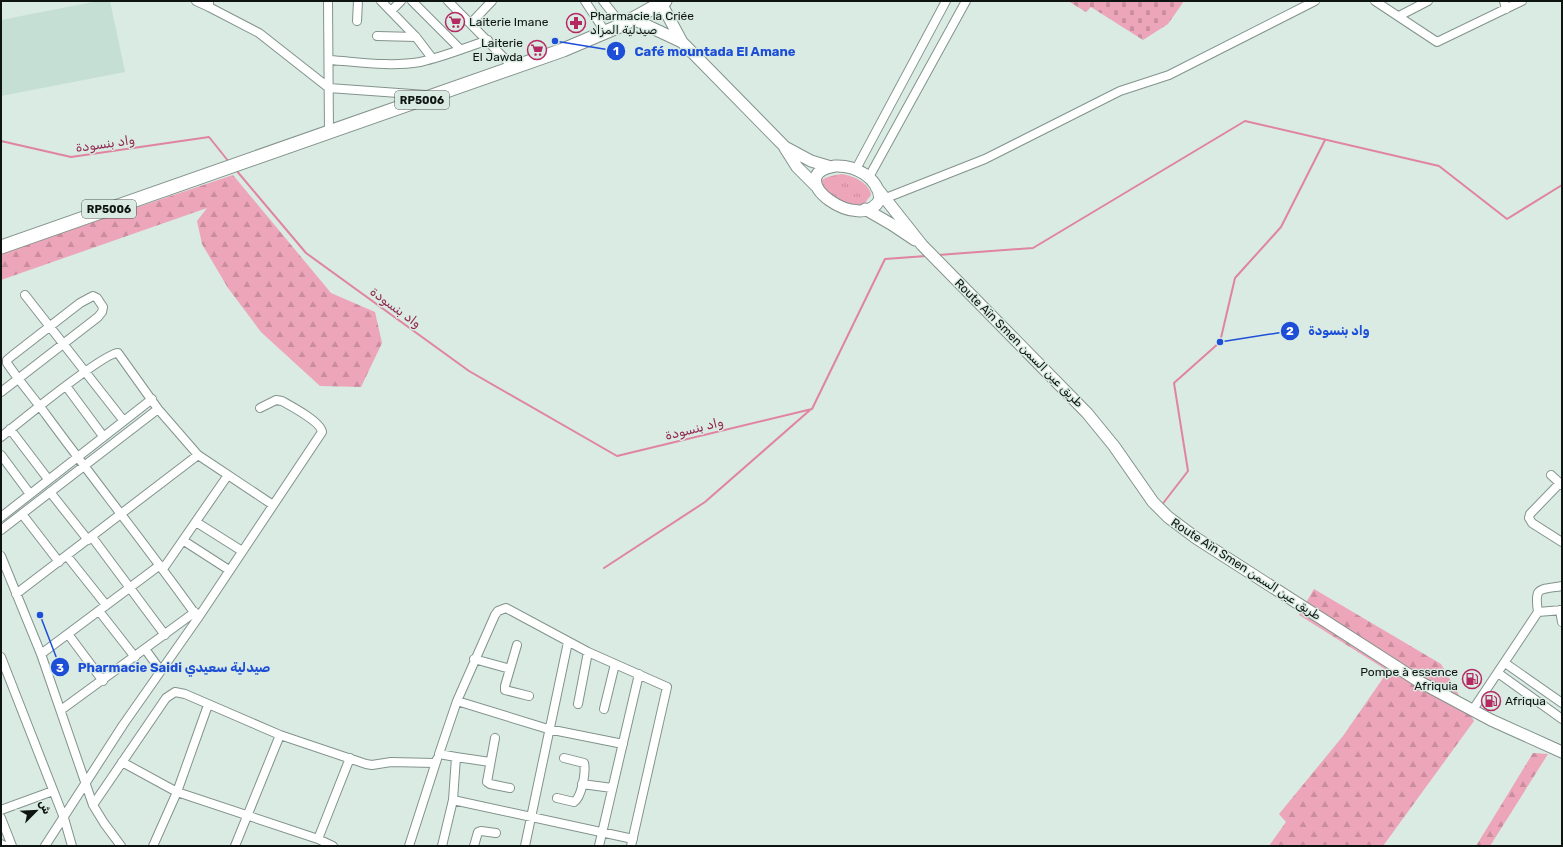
<svg xmlns="http://www.w3.org/2000/svg" width="1563" height="847" font-family="Rubik,'Noto Naskh Arabic',sans-serif">
<defs>
<pattern id="forest-firs" width="22" height="20" patternUnits="userSpaceOnUse"><rect width="22" height="20" fill="#eda5b9"/><path d="M5 1l3.5 6h-7zM16 11l3.5 6h-7z" fill="#ca8d9e"/></pattern>
<pattern id="cemetery-stones" width="16" height="16" patternUnits="userSpaceOnUse"><rect width="16" height="16" fill="#eda5b9"/><path d="M2 7V4a2 2 0 0 1 4 0v3zM10 15v-3a2 2 0 0 1 4 0v3z" fill="#ca8d9e"/></pattern>
<pattern id="park-tufts" width="24" height="20" patternUnits="userSpaceOnUse"><rect width="24" height="20" fill="#eda5b9"/><path d="M3 7l-1-3M5 7V3M7 7l1-3M15 17l-1-3M17 17v-4M19 17l1-3" fill="none" stroke="#ca8d9e"/></pattern>
</defs>
<rect width="100%" height="100%" fill="#d9ebe3"/>
<path fill="#c5dfd4" d="M98,1H110L125,72L1,96V20Z"/>
<path fill="url(#forest-firs)" d="M233,175L331,293L375,312L382,343L361,387L320,386L261,332L228,288L202,244L197,221L207,208L1,280V253Z
M1314,589L1441,664L1474,721L1383,846H1269L1286,822L1279,814L1343,736L1388,671L1299,615Z
M1533,753L1548,754L1490,846H1476Z"/>
<path fill="url(#cemetery-stones)" d="M1068,1H1184L1168,24L1143,40L1091,7L1086,12Z"/>
<path fill="url(#park-tufts)" d="M842,174C854,176 869,183 871,195L865,203L856,207L832,202L819,183C823,177 834,175 842,174Z"/>
<g fill="none" stroke-linecap="round" stroke-linejoin="round">
<path stroke="#e084a0" stroke-width="2" d="M1,141L71,157L209,137L229,162
M236,170L306,253L469,371L617,456L812,409L885,259L926,256
M938,255L1033,248L1245,121L1439,166L1507,219L1562,185
M1161,506L1188,471L1174,383L1220,342L1235,278L1281,227L1325,140
M604,568L705,502L810,410"/>
<defs>
<path id="street" d="M196,1L209,7
M209,1V7L259,33L329,88L426,95
M328,1L329,133
M381,1L416,37L432,58
M412,1L460,49
M448,1L514,68
M585,1L606,33
M603,1L622,25
M1375,1L1437,42L1522,1
M1504,1L1506,9
M391,11L401,1
M1399,16L1428,1
M357,21L358,1
M471,23L492,1
M377,36L416,37
M330,60C359,62 390,67 420,62C443,57 465,48 488,40
M856,169L946,1
M869,177L966,1
M886,198L985,159L1120,91L1169,75L1315,1
M25,295L123,420
M66,386L103,436
M1,392L98,317L102,312L103,307L97,298L93,296L80,303L13,355L7,360V363C19,381 34,398 47,416C97,484 149,549 198,618
M10,429L48,479
M1,437C17,424 105,352 118,353L158,409L198,455L273,505
M1,455L30,494
M1551,475L1562,485
M1560,483L1530,514L1529,518L1532,523L1562,542
M50,492L88,540
M22,514L59,562
M1,517L152,399
M196,522L242,551
M1,530L158,409
M92,537L165,635
M184,541L229,570
M1,556L41,654L93,805L104,823L121,846
M67,556L106,605
M163,569L228,475
M1562,586C1539,590 1534,586 1538,612L1562,610
M16,594L198,455
M1560,610L1562,622
M99,611L135,657
M68,634L103,681
M517,645L505,686V690L529,696
M145,649L161,671
M41,654L160,565
M1,657L64,818L72,846
M474,659L510,669
M1505,663L1562,703
M1498,673L1562,719
M457,701L548,729L623,744
M578,704L588,652
M604,709L615,664
M61,710L195,612
M1472,711L1538,612
M495,738L487,782L490,784L510,788
M456,757L490,762
M122,762L177,792L318,839L333,846
M582,784L612,788
M557,798L574,802C582,797 586,771 584,763L564,758
M453,800L633,839
M93,805L166,698L175,692L185,694L280,735L366,764L372,765L391,762L435,763
M1,810L53,791
M1,818L12,846
M318,839L350,758
M1,844L5,846
M45,846L123,725L198,618L322,432C321,422 291,406 282,401L276,400L260,408
M153,846L177,792L208,705
M235,846L280,735
M409,846L437,759
M442,846L453,800L456,757L439,754L457,701L495,615L498,611L506,608L588,652L667,687L631,846
M474,846L478,832L481,831L496,833
M525,846L568,642
M599,846L639,674"/>
<path id="secondary" d="M661,3L682,42L785,147L811,161L831,167
M633,19L682,42
M785,148L797,167L816,186
M835,166C855,165 878,177 880,199C862,236 778,176 835,166Z
M876,187L922,245L1087,413L1114,446L1153,502L1168,517L1196,538L1420,682L1491,720L1562,752
M865,209L891,224L915,240"/>
<path id="primary" d="M1,247L563,50L622,25L665,1"/>
</defs>
<use href="#street" stroke="#82938c" stroke-width="10"/>
<use href="#secondary" stroke="#82938c" stroke-width="13"/>
<use href="#primary" stroke="#82938c" stroke-width="15"/>
<use href="#street" stroke="#fff" stroke-width="8"/>
<use href="#secondary" stroke="#fff" stroke-width="11"/>
<use href="#primary" stroke="#fff" stroke-width="13"/>
</g>
<defs>
<symbol id="supermarket-ring" viewBox="-11 -11 22 22"><circle r="9.5" fill="#d9ebe3" stroke="#b52962" stroke-width="1.5"/><path d="M-6-5.5h2.5l.6 2H6L4.5 2H-2.5L-4.4-4H-6ZM-1.5 3.2a1.3 1.3 0 1 0 .1 0ZM3 3.2a1.3 1.3 0 1 0 .1 0Z" fill="#b52962"/></symbol>
<symbol id="pharmacy-ring" viewBox="-11 -11 22 22"><circle r="9.5" fill="#d9ebe3" stroke="#b52962" stroke-width="1.5"/><path d="M-2-6h4v4h4v4h-4v4h-4v-4h-4v-4h4Z" fill="#b52962"/></symbol>
<symbol id="fuel-ring" viewBox="-11 -11 22 22"><circle r="9.5" fill="#d9ebe3" stroke="#b52962" stroke-width="1.5"/><path d="M-5.5-6h7V0h2V4h1.3V-2.5L3-4.5l.8-.8L6-3V5H2.5V1h-1V6h-7ZM-4.2-4.7v3.2H.2V-4.7Z" fill="#b52962"/></symbol>
</defs>
<g fill-rule="evenodd">
<use href="#supermarket-ring" x="444" y="11" width="22" height="22"/>
<use href="#pharmacy-ring" x="565" y="12" width="22" height="22"/>
<use href="#supermarket-ring" x="526" y="39" width="22" height="22"/>
<use href="#fuel-ring" x="1461" y="668" width="22" height="22"/>
<use href="#fuel-ring" x="1480" y="690" width="22" height="22"/>
</g>
<g text-anchor="middle" stroke-width="3" stroke-linejoin="round" paint-order="stroke">
<g fill="#d9ebe3" stroke="#4b5451" stroke-width="1">
<rect x="395" y="91" width="54" height="18" rx="3"/>
<rect x="82" y="200" width="54" height="18" rx="3"/>
</g>
<g font-size="11" font-weight="bold" fill="#0e1412">
<text x="422" y="104">RP5006</text>
<text x="109" y="213">RP5006</text>
</g>
<g font-size="12" fill="#0e1412" stroke="#d9ebe3" text-anchor="start">
<text x="590" y="20">Pharmacie la Criée<tspan x="590" dy="14">صيدلية المزاد</tspan></text>
<text x="469" y="26">Laiterie Imane</text>
<text x="523" y="47" text-anchor="end">Laiterie<tspan x="523" dy="14">El Jawda</tspan></text>
<text x="1458" y="676" text-anchor="end">Pompe à essence<tspan x="1458" dy="14">Afriquia</tspan></text>
<text x="1505" y="705">Afriqua</text>
</g>
<g font-size="12" fill="#0e1412" stroke="#d9ebe3">
<text transform="translate(1019 343) rotate(45)" y="4">Route Aïn Smen طريق عين السمن</text>
<text transform="translate(1246 569) rotate(33)" y="4">Route Aïn Smen طريق عين السمن</text>
</g>
<g font-size="13" font-style="italic" fill="#922750" stroke="#d9ebe3">
<text transform="translate(105 143) rotate(-8)" y="5">واد بنسودة</text>
<text transform="translate(396 307) rotate(36)" y="5">واد بنسودة</text>
<text transform="translate(694 428) rotate(-14)" y="5">واد بنسودة</text>
</g>
</g>
<path fill="none" stroke="#1d4ed8" stroke-width="1.5" d="M555 41L616 51M1220 342L1290 331M40 615L60 667"/>
<g fill="#1d4ed8" stroke="#d9ebe3" stroke-width="1.5">
<circle cx="555" cy="41" r="4"/>
<circle cx="1220" cy="342" r="4"/>
<circle cx="40" cy="615" r="4"/>
<circle cx="616" cy="51" r="10"/>
<circle cx="1290" cy="331" r="10"/>
<circle cx="60" cy="667" r="10"/>
</g>
<g font-size="12" text-anchor="middle" font-weight="bold" fill="#fff">
<text x="616" y="55">1</text>
<text x="1290" y="335">2</text>
<text x="60" y="672">3</text>
</g>
<g font-size="13" text-anchor="middle" font-weight="bold" fill="#1d4ed8" stroke="#d9ebe3" stroke-width="3" stroke-linejoin="round" paint-order="stroke">
<text x="715" y="56">Café mountada El Amane</text>
<text x="1339" y="335">واد بنسودة</text>
<text x="174" y="672">Pharmacie Saidi صيدلية سعيدي</text>
</g>
<rect width="1563" height="847" fill="none" stroke="#0e1412" stroke-width="4"/>
<g transform="translate(36 811) rotate(66)" stroke="#d9ebe3" stroke-width="3" paint-order="stroke">
<path d="M0-3L7 15L0 10L-7 15Z" fill="#0e1412"/>
<text y="-6" font-size="11" font-weight="bold" text-anchor="middle" fill="#0e1412">ش</text>
</g>
</svg>
